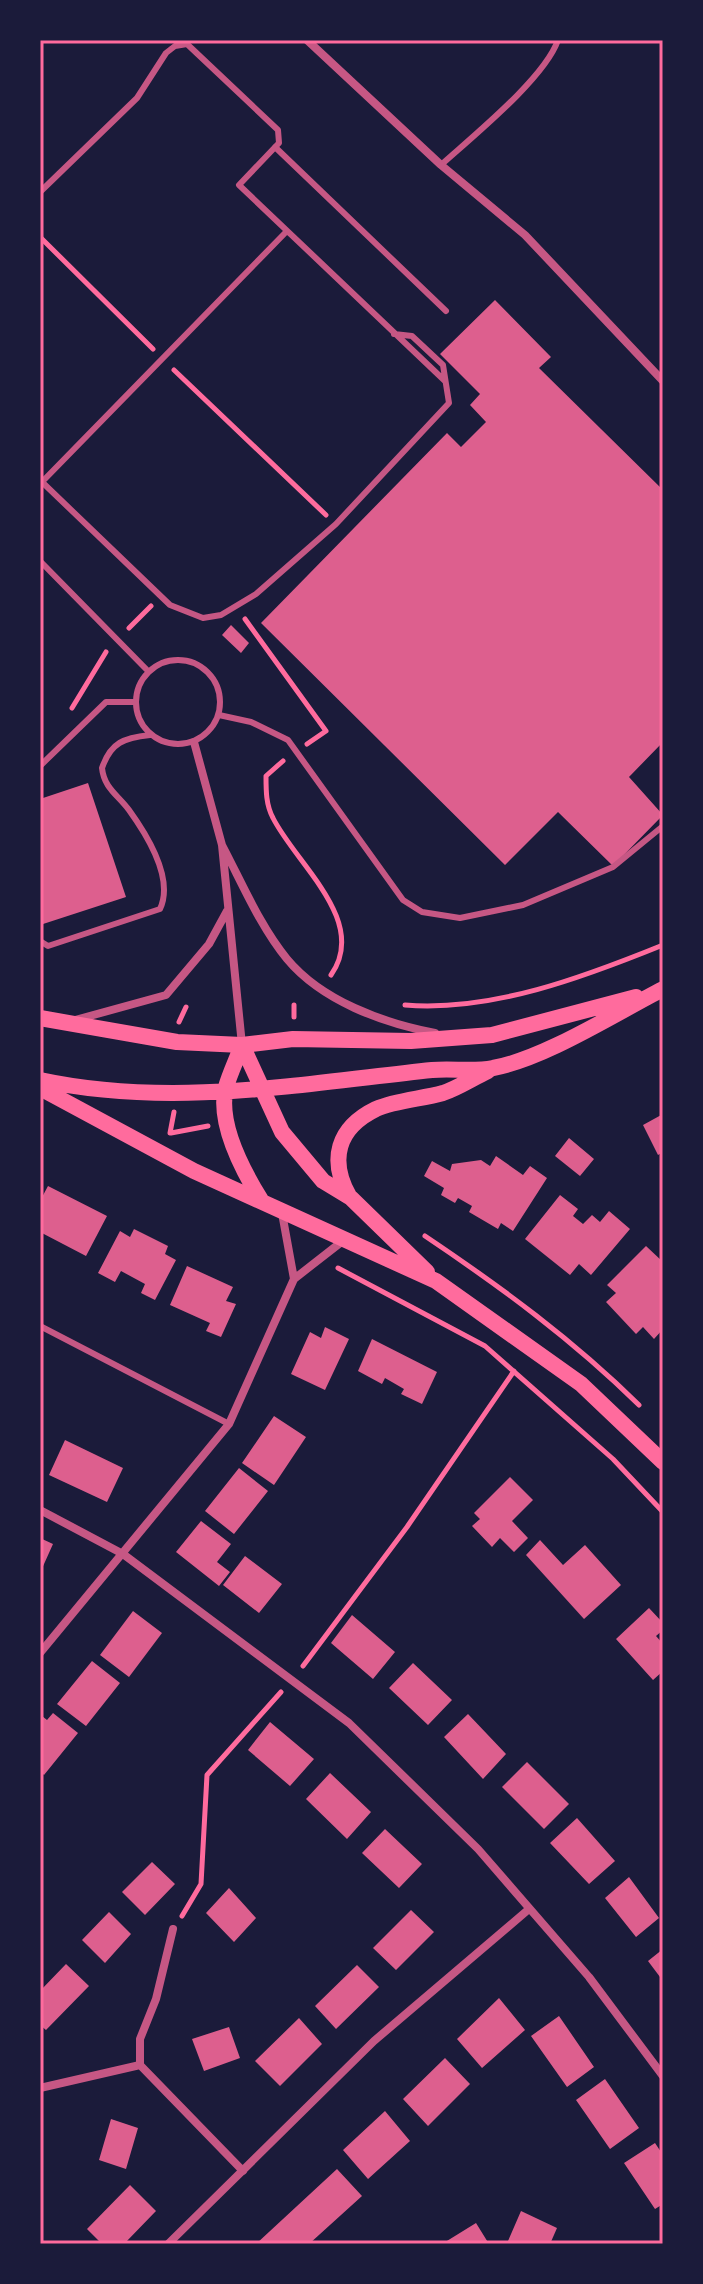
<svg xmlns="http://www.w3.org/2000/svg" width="703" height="2284" font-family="Raleway,sans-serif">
<rect width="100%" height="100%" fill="#1b1b3a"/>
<path fill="#dd5f8e" d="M495,300L551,357L539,368L663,490V742L629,777L663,815L613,866L558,812L505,865L261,623L447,433L461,447L486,422L470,405L480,394L440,354Z
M231,625L249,643L241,653L222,635Z
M88,783L126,897L40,925V799Z
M663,1114V1152L658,1155L643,1125Z
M569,1138L594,1159L580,1176L555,1156Z
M496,1156L523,1175L530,1166L547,1178L513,1231L501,1223L498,1229L469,1212L472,1206L458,1198L455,1203L441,1195L444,1188L424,1176L432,1161L450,1171L452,1164L481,1160L490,1166Z
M48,1186L107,1216L86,1256L40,1232V1201Z
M560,1195L578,1209L573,1216L583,1224L592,1215L600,1222L609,1211L630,1229L591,1275L579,1264L570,1275L525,1239Z
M134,1229L168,1246L165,1254L176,1260L155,1300L141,1293L145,1284L121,1271L115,1282L98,1273L120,1231L130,1237Z
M646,1246L663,1262V1329L654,1339L643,1327L636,1334L606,1302L616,1293L607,1285Z
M187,1266L233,1287L226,1301L236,1304L221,1337L206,1331L210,1323L170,1305Z
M325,1327L349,1339L325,1390L291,1374L310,1332L321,1338Z
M372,1339L437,1372L422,1404L401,1394L404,1389L385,1378L382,1384L358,1371Z
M274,1416L306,1437L274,1485L242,1463Z
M65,1440L123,1468L107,1502L49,1475Z
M239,1468L268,1491L234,1534L205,1511Z
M510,1477L533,1500L512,1521L528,1538L514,1552L500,1538L492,1547L472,1526L480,1519L474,1513Z
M201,1521L231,1544L217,1562L230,1572L219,1586L176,1552Z
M40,1538L53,1544L40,1573Z
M540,1540L563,1565L585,1545L621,1585L584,1619L526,1555Z
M245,1556L282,1584L259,1613L223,1585Z
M649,1608L663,1623V1630L656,1636L663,1644V1671L653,1680L616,1639Z
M133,1611L162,1633L129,1677L100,1655Z
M352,1615L395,1652L373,1679L331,1643Z
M92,1661L120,1683L86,1726L57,1704Z
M413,1663L452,1700L428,1725L389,1688Z
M53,1713L78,1733L44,1775L40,1771V1719L42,1716L47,1720Z
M468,1714L506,1754L483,1779L444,1737Z
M270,1722L314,1759L290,1786L248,1750Z
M527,1762L569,1804L544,1829L502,1787Z
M330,1773L371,1812L347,1839L306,1799Z
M577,1818L615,1861L589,1884L550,1843Z
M385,1829L422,1864L399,1888L362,1853Z
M152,1862L175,1884L145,1915L122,1892Z
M629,1877L659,1918L636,1937L605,1898Z
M229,1888L256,1918L234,1942L206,1913Z
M411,1910L434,1932L396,1970L373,1948Z
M109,1912L131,1934L105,1963L82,1940Z
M663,1949V1981L648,1961Z
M66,1964L89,1986L46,2030L40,2025V1991Z
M357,1965L379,1987L336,2029L315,2006Z
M499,1998L525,2030L482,2068L457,2039Z
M559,2016L594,2067L567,2087L531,2036Z
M299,2018L322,2044L280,2086L255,2061Z
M229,2027L240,2058L204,2071L192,2039Z
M445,2058L470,2084L428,2126L403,2099Z
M605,2079L639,2128L610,2149L576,2100Z
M385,2111L410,2141L368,2179L343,2150Z
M111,2119L138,2128L126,2169L99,2160Z
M655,2143L663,2155V2204L655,2209L624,2163Z
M337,2169L362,2196L309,2244H256Z
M130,2185L156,2211L124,2244H102L87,2229Z
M521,2211L557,2228L550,2244L508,2241Z
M476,2223L489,2244H442Z"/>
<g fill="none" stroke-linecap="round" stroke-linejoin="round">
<path stroke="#ff6b9d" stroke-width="5" d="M40,237L153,349
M174,370L326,515
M245,619L326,731L307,744
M129,628L151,606
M72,708L106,652
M283,761L266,776C266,791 266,805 273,818C296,864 369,921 331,975
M294,1005V1017
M405,1005C492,1012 584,977 663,945
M179,1022L186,1007
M170,1133L174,1112
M171,1133L208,1126
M425,1236C501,1287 573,1340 639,1405
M338,1268L485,1346L613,1459L663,1512
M303,1666L407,1527L514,1371
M182,1916L201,1884L207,1775L281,1692"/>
<path stroke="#c65784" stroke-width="6" d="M275,147L446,311
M441,165C472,137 545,78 558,40
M40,192L137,98L166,53L175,46L187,44L278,130L279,143L239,185L445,381
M42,482L170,605L203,618L221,615L256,594L336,524L449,403L443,365L412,336L394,334
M40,484L286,232
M40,561L148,671
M136 702a42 42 0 1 1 84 0a42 42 0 1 1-84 0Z
M219,715L251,722L288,740L403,900L422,912L460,918L523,905L613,867L663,826
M40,766L106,702H135
M40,941L48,946L160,909C174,879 147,835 129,810C118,795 104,788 102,768C111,742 124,738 150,735
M40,1326L229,1424"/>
<path stroke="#c65784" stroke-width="8" d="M307,40L441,165L525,235L663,381
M194,742L222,845L242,1045
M222,845C242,883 260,926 287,959C322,1001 383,1023 435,1033
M75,1020L166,995L209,944L227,911
M282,1213L294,1279
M40,1510L123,1554L349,1723L478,1849L589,1977L663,2076
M40,1653L229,1424L294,1279L344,1240
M140,2065V2039L156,1999L173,1929
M40,2088L140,2065L243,2171
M168,2244L374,2041L529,1909"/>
<path stroke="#ff6b9d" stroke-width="16" d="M40,1018L177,1042L242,1045L293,1039L411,1041L492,1035L636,997
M242,1045L282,1132L323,1181L351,1198L427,1272
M242,1045C237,1059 230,1073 226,1087C217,1123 243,1171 261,1200
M40,1080C170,1108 301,1084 432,1070C452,1068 473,1072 493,1068C544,1059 616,1013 663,989
M40,1088L194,1171L436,1281L581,1384L663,1462
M349,1196C329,1160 337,1128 376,1109C396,1100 422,1099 443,1093C458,1088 473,1078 488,1071"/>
</g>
<rect width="703" height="2284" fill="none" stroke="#1b1b3a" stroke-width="84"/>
<rect x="42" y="42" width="619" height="2200" fill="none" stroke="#ff6b9d" stroke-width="3"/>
</svg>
